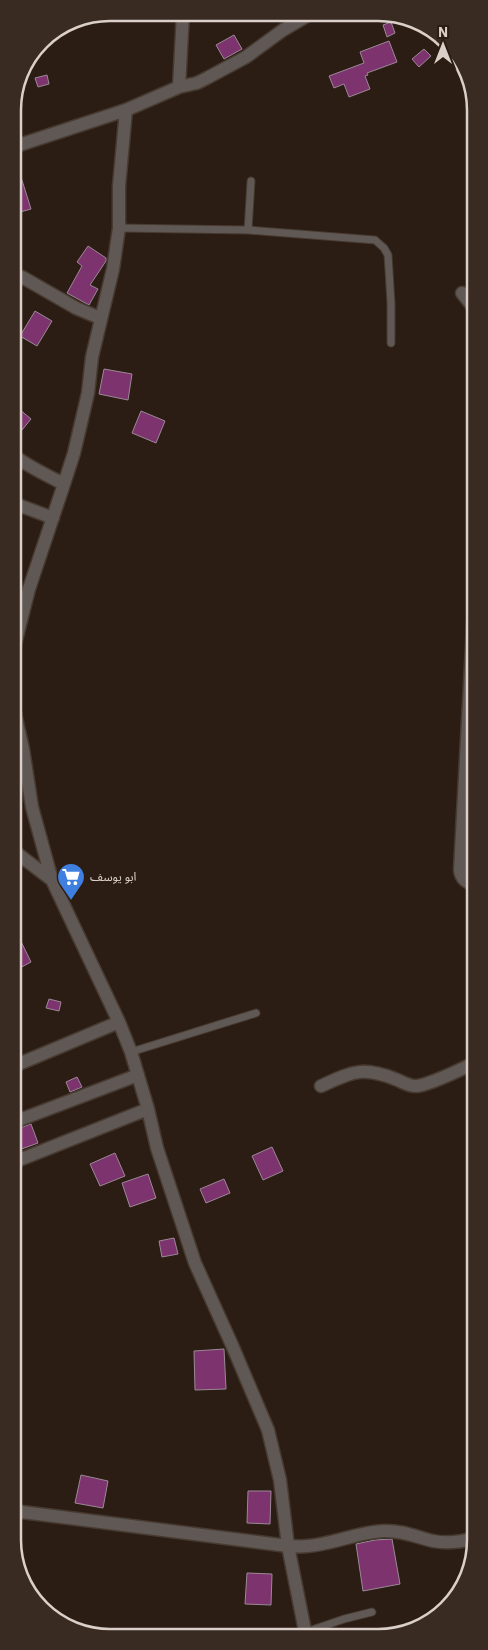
<svg xmlns="http://www.w3.org/2000/svg" width="488" height="1650" font-family="'IBM Plex Sans','Noto Sans Arabic',sans-serif">
<rect width="100%" height="100%" fill="#2b1d13"/>
<path fill="#7c336e" stroke="#9b8996" d="M391,22L395,33L387,37L383,25Z
M234,35L242,49L224,59L216,45Z
M389,41L397,62L367,73L368,75L365,76L370,89L349,97L344,84L334,88L329,76L364,63L360,52Z
M424,49L431,56L419,67L412,59Z
M47,75L49,84L38,87L35,78Z
M13,158H15L31,209L13,214Z
M88,246L106,258V261L90,285L98,289L89,305L67,293L82,266L77,262Z
M35,311L52,321L37,346L20,336Z
M104,369L132,374L128,400L99,394Z
M13,404L31,419L13,441Z
M141,411L165,421L156,443L132,433Z
M14,927L31,962L14,971Z
M49,999L61,1002L59,1011L46,1008Z
M77,1077L82,1087L70,1092L66,1082Z
M31,1124L38,1143L16,1151L14,1145V1130Z
M272,1147L283,1171L263,1180L252,1156Z
M115,1153L125,1176L100,1186L90,1164Z
M148,1174L156,1198L130,1207L122,1183Z
M224,1179L230,1193L206,1203L200,1189Z
M174,1238L178,1254L162,1257L159,1241Z
M224,1349L226,1389L195,1390L194,1351Z
M81,1475L108,1481L103,1508L75,1503Z
M248,1491H271L270,1524L247,1523Z
M392,1539L400,1584L363,1591L356,1544L375,1540Z
M247,1573L272,1574L271,1605L245,1604Z"/>
<g fill="none" stroke-linecap="round" stroke-linejoin="round">
<defs>
<path id="lane" d="M119,228L248,230L375,240L384,248L388,255L391,303V343
M248,230L251,181
M131,1052L256,1013
M306,1632L344,1619L372,1612"/>
<path id="street" d="M179,87L183,13
M13,147L126,110L179,87L197,83L207,78L246,57L283,30L310,14
M22,277L76,308L100,318
M462,293L474,308
M13,455C29,467 46,475 64,484
M13,503L53,518
M474,609L460,870C461,878 466,884 475,883
M13,652L29,589L64,484L74,453L88,393L92,357L113,269L119,228V186L126,110
M13,705L23,749L32,807L52,880
M14,851L52,880L119,1022L131,1052L148,1109L157,1148L195,1263L232,1345L268,1430L280,1480L288,1546L306,1636
M14,1066L119,1022
M321,1086C352,1072 362,1066 395,1079C401,1081 410,1087 417,1086C435,1083 458,1070 475,1063
M14,1122L138,1075
M14,1162L148,1109
M14,1511L288,1546C295,1546 301,1547 308,1546C334,1544 358,1532 384,1531C401,1530 417,1537 433,1541C448,1544 461,1542 475,1538"/>
</defs>
<use href="#lane" stroke="#473a30" stroke-width="9"/>
<use href="#street" stroke="#473a30" stroke-width="15"/>
<use href="#lane" stroke="#605854" stroke-width="7"/>
<use href="#street" stroke="#605854" stroke-width="12"/>
</g>
<defs>
<symbol id="supermarket-pin" viewBox="-11 -11 22 30"><path d="M0 17L-7.5 6A9.5 9.5 0 1 1 7.5 6Z" fill="#3f7fe0" stroke="#2b1d13"/><path d="M-6-5.5h2.5l.6 2H6L4.5 2H-2.5L-4.4-4H-6ZM-1.5 3.2a1.3 1.3 0 1 0 .1 0ZM3 3.2a1.3 1.3 0 1 0 .1 0Z" fill="#fff"/></symbol>
</defs>
<g fill-rule="evenodd">
<use href="#supermarket-pin" x="55" y="861" width="32" height="43"/>
</g>
<g text-anchor="middle" stroke-width="5" stroke-linejoin="round" paint-order="stroke">
<g font-size="12" fill="#dad0c9" stroke="#2b1d13" text-anchor="start">
<text x="90" y="881">ابو يوسف</text>
</g>
</g>
<path d="M0 0H488V1650H0ZM110 21H378A89 89 0 0 1 467 110V1540A89 89 0 0 1 378 1629H110A89 89 0 0 1 21 1540V110A89 89 0 0 1 110 21Z" fill="#392b22" fill-rule="evenodd"/>
<path fill="none" stroke="#dad0c9" stroke-width="2.5" d="M110 21H378A89 89 0 0 1 467 110V1540A89 89 0 0 1 378 1629H110A89 89 0 0 1 21 1540V110A89 89 0 0 1 110 21Z"/>
<g transform="translate(443 45)" stroke="#2b1d13" stroke-width="4" paint-order="stroke">
<path d="M0-4L9 19L0 12L-9 19Z" fill="#dad0c9"/>
<text y="-8" font-size="14" font-weight="bold" text-anchor="middle" fill="#dad0c9">N</text>
</g>
</svg>
